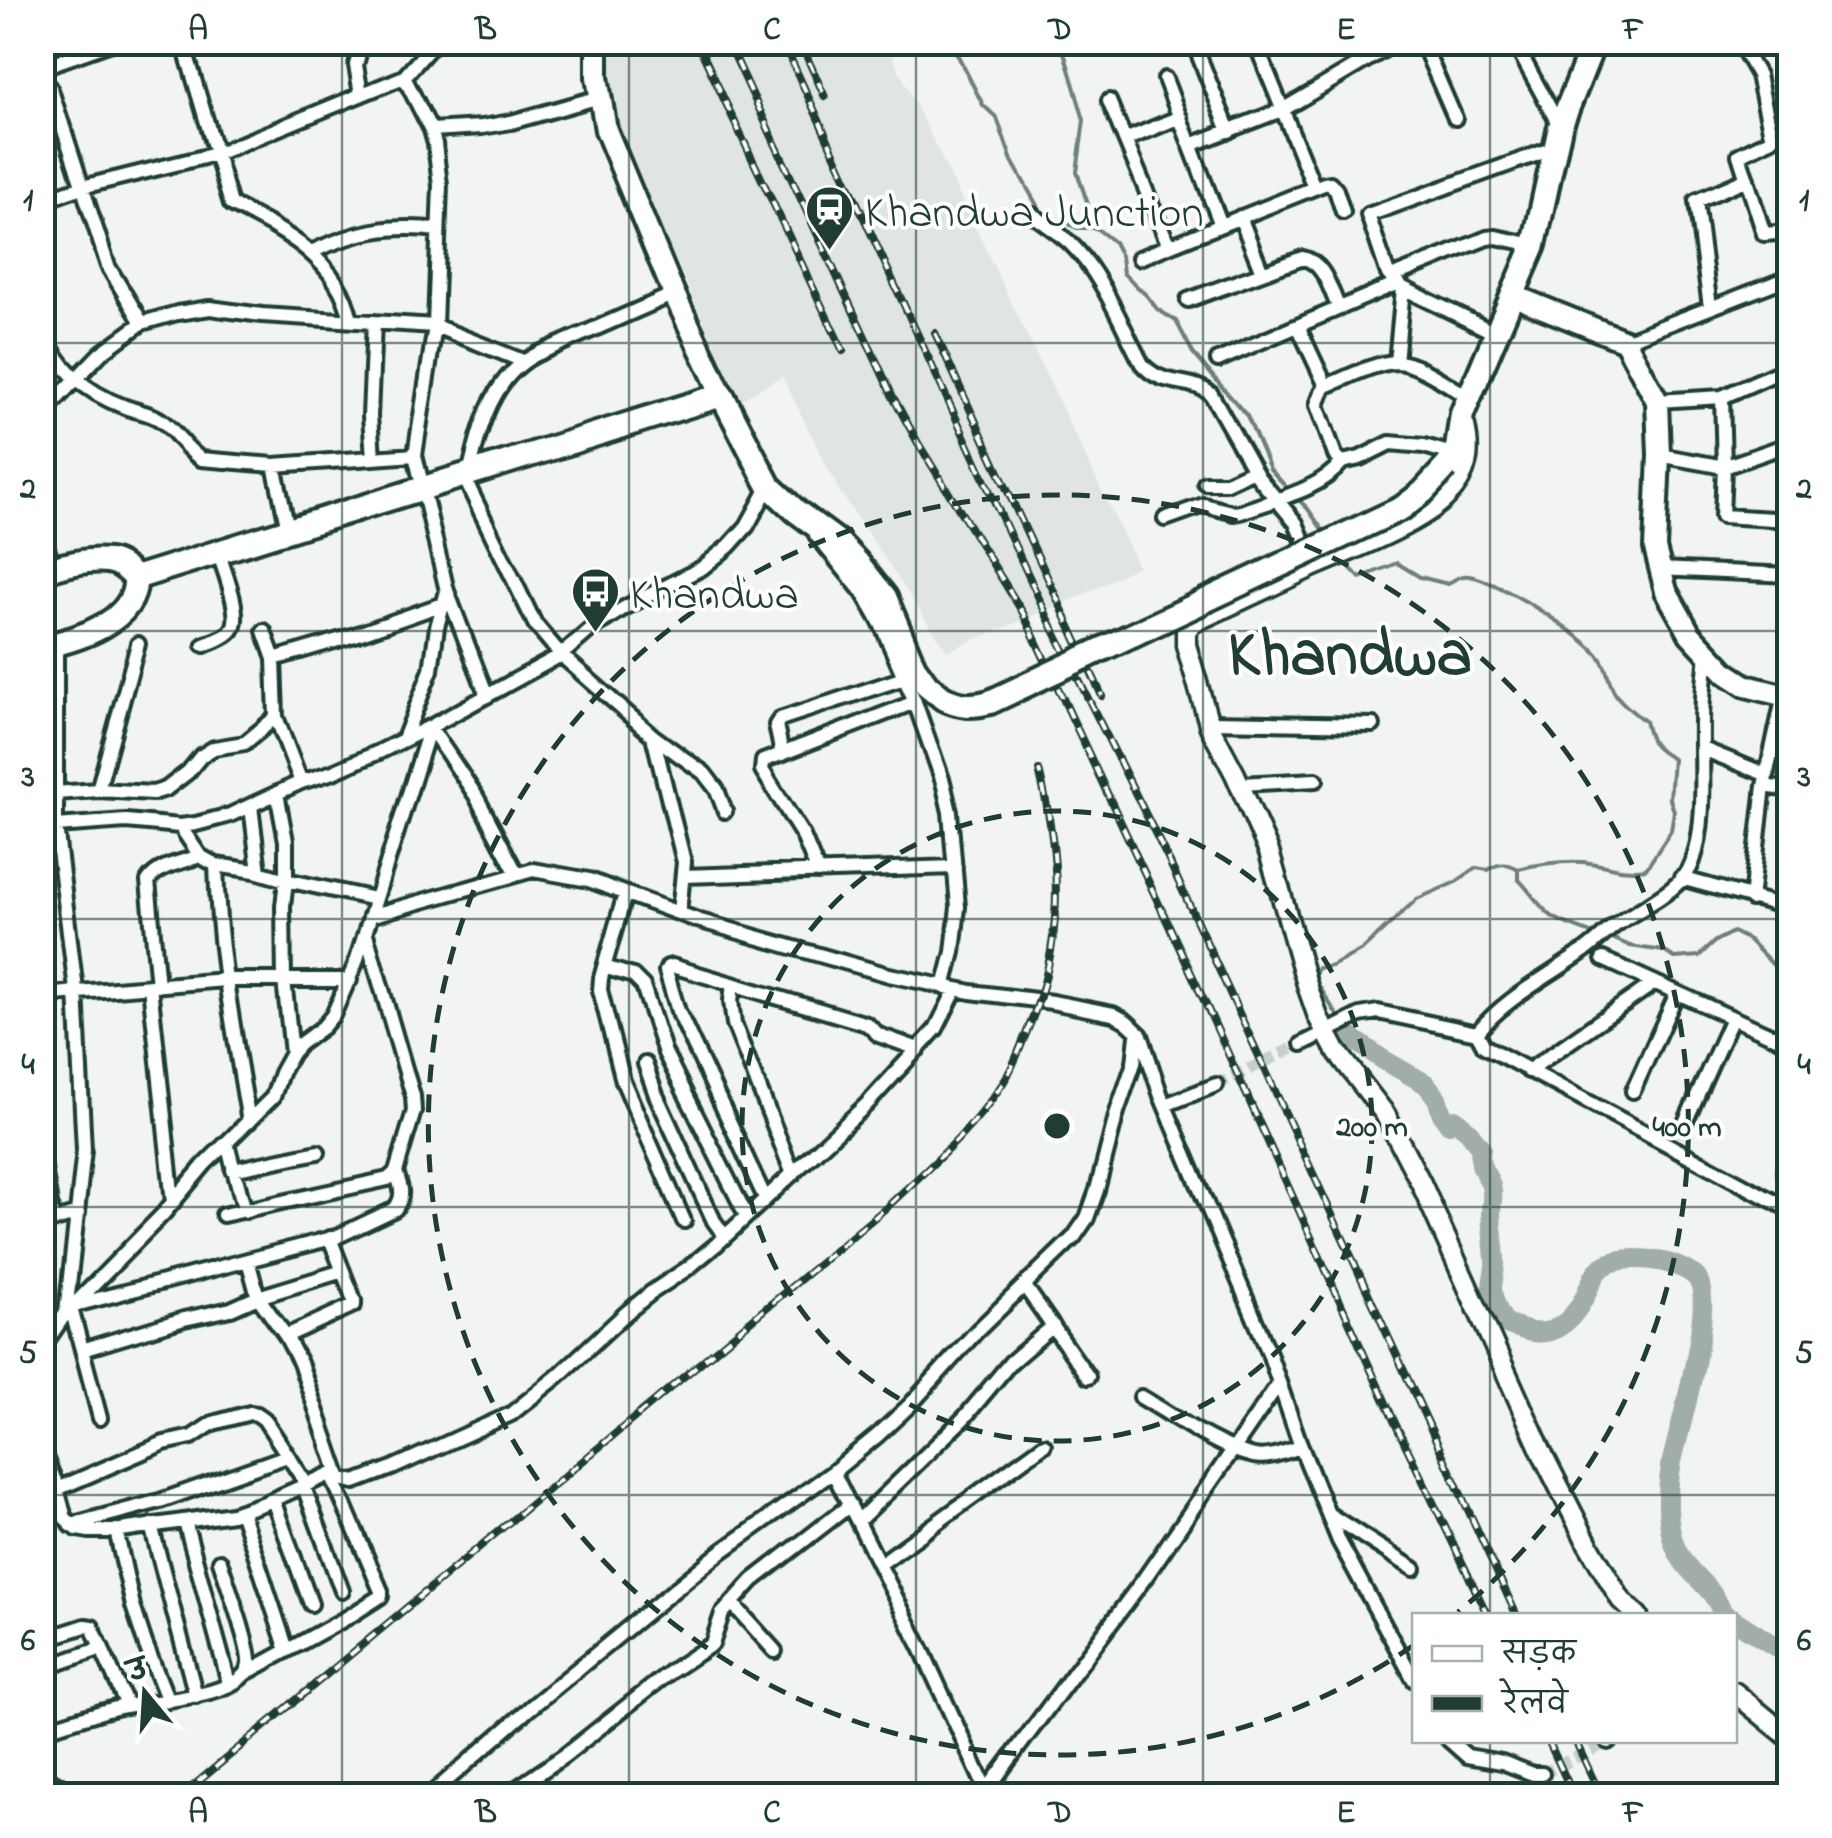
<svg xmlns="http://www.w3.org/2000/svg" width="1832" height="1838" font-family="'Indie Flower','Playpen Sans Deva',sans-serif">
<rect width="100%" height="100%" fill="#f2f3f3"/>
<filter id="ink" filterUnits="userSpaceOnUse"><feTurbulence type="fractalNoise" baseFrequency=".01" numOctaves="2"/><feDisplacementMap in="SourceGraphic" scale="20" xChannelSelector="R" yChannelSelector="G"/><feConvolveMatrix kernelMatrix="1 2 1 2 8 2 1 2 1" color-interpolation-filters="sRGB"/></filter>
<g filter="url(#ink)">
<path fill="#e0e4e3" d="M605,43H886L1138,566L1081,596L947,651L840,492L782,376L739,401L617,128L604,58Z"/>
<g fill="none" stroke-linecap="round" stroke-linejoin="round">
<path stroke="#6d807b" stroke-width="4" d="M951,42L983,105L997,118L1012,161L1039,209L1047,218L1063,221L1077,228H1096
M1061,42L1084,120L1077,172L1096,228L1114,242L1121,256L1123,273L1147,296L1157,309L1176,321L1193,353L1247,416L1270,469L1288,489
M1295,496L1308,509L1326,535
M1343,560L1360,578L1397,563L1420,577L1448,584C1455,579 1460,575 1469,576C1496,579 1586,636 1601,659C1608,670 1609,686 1617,696C1623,704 1636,715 1645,721C1650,743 1653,748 1673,759L1670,799L1674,811L1671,831L1646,869C1620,873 1607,864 1582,862C1560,861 1539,864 1518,869
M1612,938L1630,946L1663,951L1675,958L1699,956L1715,941L1733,932L1749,940L1780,972H1790
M1337,1015L1314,978L1318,968L1332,966L1362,950L1417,899L1456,882L1476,868L1488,870C1498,863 1507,862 1518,869V879C1530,890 1539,908 1553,917C1564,924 1580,928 1593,934"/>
<path stroke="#a1adaa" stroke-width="20" d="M1349,1036L1382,1059L1426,1084L1437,1098L1442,1114L1449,1124L1455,1119L1468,1131L1481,1148C1477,1173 1490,1172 1492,1191C1493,1198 1491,1206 1491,1213C1492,1229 1494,1244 1495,1259C1496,1269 1492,1279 1492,1289C1493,1300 1499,1317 1507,1324C1511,1327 1517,1327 1521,1329C1552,1341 1573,1321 1586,1294C1590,1285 1594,1273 1601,1268C1622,1252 1676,1259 1695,1276C1718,1297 1679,1430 1672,1461C1666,1493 1664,1537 1685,1564C1699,1582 1714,1590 1722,1612L1727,1616
M1734,1620L1790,1656"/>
<path stroke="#c8cfcd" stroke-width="12" stroke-dasharray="12 6" stroke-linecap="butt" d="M1216,1085L1302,1044
M1542,1774L1608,1742"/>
<defs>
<path id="street" d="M183,42L231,204C284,231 338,258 351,320
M218,42L249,47L266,46L269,42
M1255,42L1314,187
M1422,42L1455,118
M1514,42L1560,127
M1739,42L1758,75L1772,139L1739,155L1764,234L1790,232
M1783,42L1790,50
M1199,56L1229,131
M43,67L114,42
M1165,79L1221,225
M50,87L108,266L142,323
M361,94L356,65L362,42
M1109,101L1169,246
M431,130L482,127L511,122L600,97
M1125,140L1180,117
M1191,145L1284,109L1397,42
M42,201L82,187L216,154L404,77L435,42
M1033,215C1046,224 1059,233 1070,243C1103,275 1121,325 1142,364C1162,388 1190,377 1211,394L1258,477L1296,523L1309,555
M1240,217L1262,272
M311,252C355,232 389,224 438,230
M1139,258L1324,184L1330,183L1336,190L1343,212
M1391,277L1487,238L1496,237L1534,245
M1188,300L1303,258C1325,263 1330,290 1339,308
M1710,307L1696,201L1747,179
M1298,326L1326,386
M42,329C57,368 87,393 125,407C138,412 152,413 162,421C177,432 185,449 201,459L274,465L415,455
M1497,334L1403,288L1388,274L1368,215L1554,148
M1625,341L1790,277
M1218,360L1398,283
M1396,362L1403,288
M1722,397L1724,467L1722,516L1790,520
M1657,401L1722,397L1790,367
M42,410L51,405L101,353L142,323L177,313L210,308L262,315L435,326L523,361
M1456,455L1424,446L1390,443L1360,458L1342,462L1335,455L1317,405L1322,392L1326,386C1347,378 1373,363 1396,362C1417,362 1451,387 1470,398
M1659,455L1724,467L1790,444
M373,457L370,416L374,322
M274,465L288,529
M469,474C480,427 491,377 537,354L674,294
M463,475L535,624L561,655L653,736L704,773L717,790L725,811
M1205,483H1226L1254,470
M1165,519L1204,505L1235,513L1241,512C1275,499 1319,491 1342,462
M42,532L53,568
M816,535L863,593L881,624L915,702L943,782L950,812L958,907L953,952L944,987
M1659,569L1790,575
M447,591L487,696
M264,631L274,659L276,717L301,782
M56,644V826L76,990L84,1150L66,1313
M204,645C213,641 226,638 232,630C243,615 223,568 218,551
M1707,653C1705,676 1702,700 1702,723C1701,765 1707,821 1693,861C1684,890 1639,908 1617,924C1604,933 1594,945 1581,953C1546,978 1504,999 1477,1033L1484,1046L1790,1210
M274,659L355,635L443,604
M1209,722L1373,725
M430,727L476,796L517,874
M653,736L684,862L679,913
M404,739L431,670L437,627L447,591L415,455L435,326L440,185L435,144L431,130L404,77
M1703,749L1767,775
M782,754L776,725L780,719L904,678
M1240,784L1316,780
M1764,786L1790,790
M98,790L138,644
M55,793L98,790L153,793L166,789L188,772L201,756L214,748L245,743L276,717
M277,793L286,841V880L283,906L284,980L292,1053
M251,806L259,872
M56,826L126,821L180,826L196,824L230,815L301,782L333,772L379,752L430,727L561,655L591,629L624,608L702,568L729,546L747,526L769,486
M180,826L200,856L216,865L255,871L286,880L375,899
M42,843L58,839
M216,865C218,952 235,1036 249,1122
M818,872L803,836L762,770L763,761L915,702
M684,876L955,867
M1681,878L1790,908
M625,894L601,978L600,990L623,1081L684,1221
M1751,899L1764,786L1784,695
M370,916L533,870L589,880L697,920L889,975L971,992L1052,1002L1113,1014L1126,1021L1141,1035L1161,1096L1269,1353L1301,1447L1339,1541L1414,1680
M1603,959L1790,1044
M604,967L633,976L643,986L665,1053L746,1215
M733,984L731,1001L734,1024L793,1174
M150,986L173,1202
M158,986L148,881C158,865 183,862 200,856
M42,995L225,980H350
M1302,1044L1360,1015L1378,1012L1477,1033
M645,1064L656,1095L714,1221L724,1235
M1528,1071L1654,983
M1633,1091L1677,993
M1165,1105L1216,1085
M1683,1127L1732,1018
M227,1144L245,1211
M42,1157L53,1221
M233,1170L318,1152
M1784,1171L1790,1160
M765,1198L678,1011L666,971L668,967L672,966L867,1024L879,1035L918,1049
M223,1215L388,1179L396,1172L414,1111L413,1096L366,934
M42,1224L78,1213
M248,1260L258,1297L286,1336L300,1363L340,1479L355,1482L392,1468L511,1414L558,1376L625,1314L652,1292L688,1268L717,1244L866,1105L936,1029L956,989
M1024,1285L1088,1377
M75,1305L336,1237L395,1209C405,1195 401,1187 396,1172
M71,1308L100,1418
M286,1336L354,1305V1300L330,1238
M82,1350L184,1319L231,1309L258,1297L343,1271
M42,1353L46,1342L66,1313L164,1213L205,1164L273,1097L281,1073L292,1053L300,1044L323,1027L333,1015L355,965L430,727
M1141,1397C1172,1415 1220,1449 1254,1456C1269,1459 1286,1451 1301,1447
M42,1450L55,1481L65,1518L77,1529L89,1531H114L232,1514L265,1503L337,1471
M833,1472L922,1650L988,1794
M304,1487L342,1591
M57,1489L164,1443L192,1437L213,1423L250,1413L257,1414L264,1419L307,1485
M273,1500L311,1604
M241,1511L287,1650
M1330,1515L1414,1569
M185,1521L229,1683
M858,1521L965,1417L1011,1362L1053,1326
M70,1525L160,1501L287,1456
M151,1525L196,1696
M116,1530L133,1606L145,1643L168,1701
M880,1564L1044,1445
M732,1603L775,1651
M42,1640L85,1626L92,1627L127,1705
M42,1669L102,1648
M246,1673L350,1616L381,1596V1591L331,1474
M42,1730C67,1723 91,1714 116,1708C141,1701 245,1699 249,1664C251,1649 226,1580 220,1561
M1449,1740L1467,1756L1502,1762L1533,1774H1542
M1608,1742L1610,1740
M42,1775L78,1796
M986,1791L1144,1579L1279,1383
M429,1796L530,1708L722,1551L833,1472L878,1435L910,1405L976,1332L1074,1237L1087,1218L1097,1190L1117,1112L1134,1063L1137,1036
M505,1796L564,1756L670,1672L712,1644L722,1614L753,1580L850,1505"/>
<path id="secondary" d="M1465,426C1471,453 1468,475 1447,496C1421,524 1349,551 1312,567C1273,585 1234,604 1194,622L1186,630V645L1210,727L1235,774L1269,852L1308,988L1318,1017L1335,1049L1385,1114L1421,1183L1545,1459L1588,1544L1621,1600L1638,1616
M1734,1692L1790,1738"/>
<path id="primary" d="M597,42V77L606,130L674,294L722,395
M1514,296L1625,341L1657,401L1659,455L1655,548L1666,591L1690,634L1726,673L1746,686L1790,697"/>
<path id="highway" d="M1446,467L1456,455L1462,414L1534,245L1560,127L1594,42
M42,573C60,565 88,559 108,561C119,562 128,570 135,578C138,621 77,640 42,647
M135,578L722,395L769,486L796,511L838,542L857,562L885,597L914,667L927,685L943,698"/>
</defs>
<use href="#street" stroke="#1f3d34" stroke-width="20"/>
<use href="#secondary" stroke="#1f3d34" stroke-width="25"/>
<use href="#primary" stroke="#1f3d34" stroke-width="28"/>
<use href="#highway" stroke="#1f3d34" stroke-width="30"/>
<use href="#street" stroke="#fff" stroke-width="12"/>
<use href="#secondary" stroke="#fff" stroke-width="18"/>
<use href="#primary" stroke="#fff" stroke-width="20"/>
<use href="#highway" stroke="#fff" stroke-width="22"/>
<defs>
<path id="rail" d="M697,42L843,351
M728,42L893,397L918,443L1023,613L1207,1007L1395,1423L1488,1616
M783,42L1048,618L1169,861L1517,1616
M800,42L825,97
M935,333L1102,696
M1548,1740L1574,1796
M1575,1740L1601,1796
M181,1796L887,1207C928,1168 972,1131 1003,1083C1013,1068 1019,1050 1026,1034C1065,944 1062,863 1039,770"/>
</defs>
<use href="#rail" stroke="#1f3d34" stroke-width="8"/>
<use href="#rail" stroke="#fff" stroke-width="4" stroke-dasharray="11" stroke-linecap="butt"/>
<defs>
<path id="highway-bridge" d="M943,698C960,706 972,707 990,702L1402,508L1423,492L1446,467"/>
</defs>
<use href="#highway-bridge" stroke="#1f3d34" stroke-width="30" stroke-linecap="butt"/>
<use href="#highway-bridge" stroke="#fff" stroke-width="22"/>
</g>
</g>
<path fill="none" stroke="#1f3d34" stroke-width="2.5" stroke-opacity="0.55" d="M342,42V1796M629,42V1796M916,42V1796M1203,42V1796M1490,42V1616M42,343H1790M42,631H1790M42,919H1790M42,1207H1790M42,1495H1790M1490,1740V1796"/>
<g fill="none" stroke="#1f3d34" stroke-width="5" stroke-dasharray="18 12">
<circle cx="1057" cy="1126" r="315"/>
<path d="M1414 1645A630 630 0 1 1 1458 1612"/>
</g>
<defs>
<symbol id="station-pin" viewBox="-11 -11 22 30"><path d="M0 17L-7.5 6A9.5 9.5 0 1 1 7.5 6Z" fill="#1f3d34" stroke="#fff"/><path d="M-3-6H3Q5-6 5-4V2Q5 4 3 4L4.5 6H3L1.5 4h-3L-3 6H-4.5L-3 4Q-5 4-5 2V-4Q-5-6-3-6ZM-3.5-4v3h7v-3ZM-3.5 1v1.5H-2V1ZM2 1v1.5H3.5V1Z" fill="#fff"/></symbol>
<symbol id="bus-pin" viewBox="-11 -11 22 30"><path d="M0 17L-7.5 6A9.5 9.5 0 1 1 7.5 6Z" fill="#1f3d34" stroke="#fff"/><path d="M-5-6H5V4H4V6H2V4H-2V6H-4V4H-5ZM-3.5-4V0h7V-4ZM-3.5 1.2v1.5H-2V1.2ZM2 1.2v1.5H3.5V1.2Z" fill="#fff"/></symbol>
</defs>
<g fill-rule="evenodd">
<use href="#station-pin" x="802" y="182" width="55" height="75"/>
<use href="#bus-pin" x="568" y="564" width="55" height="75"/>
</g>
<g text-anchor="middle" stroke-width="8" stroke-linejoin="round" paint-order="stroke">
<g font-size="45" fill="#1f3d34" stroke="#fff" text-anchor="start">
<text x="865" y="226">Khandwa Junction</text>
<text x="630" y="608">Khandwa</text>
</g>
<g font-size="65" font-weight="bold" fill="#1f3d34" stroke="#fff">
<text x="1350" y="674">Khandwa</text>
</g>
</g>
<circle cx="1057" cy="1126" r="15" fill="#1f3d34" stroke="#fff" stroke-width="5"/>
<g font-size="30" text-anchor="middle" font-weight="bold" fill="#1f3d34" stroke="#fff" stroke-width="8" stroke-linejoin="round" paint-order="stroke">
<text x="1372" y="1136">200 m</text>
<text x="1687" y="1136">400 m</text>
</g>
<rect width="1832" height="1838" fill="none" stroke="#fff" stroke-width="110"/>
<rect x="1412" y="1613" width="325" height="130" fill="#ffffff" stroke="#a5b1ae" stroke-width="2.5"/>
<rect x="1432" y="1646" width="50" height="15" fill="#ffffff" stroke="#a5b1ae" stroke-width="2.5"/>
<text x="1502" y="1663" font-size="30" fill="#1f3d34">सड़क</text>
<rect x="1432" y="1696" width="50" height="15" fill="#1f3d34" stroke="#a5b1ae" stroke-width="2.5"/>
<text x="1502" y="1713" font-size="30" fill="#1f3d34">रेलवे</text>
<g transform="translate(145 1693) rotate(342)" stroke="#ffffff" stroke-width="8" paint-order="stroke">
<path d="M0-8L18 38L0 25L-18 38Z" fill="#1f3d34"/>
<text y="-15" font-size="28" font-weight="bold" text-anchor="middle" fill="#1f3d34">उ</text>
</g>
<rect x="55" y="55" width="1722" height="1728" fill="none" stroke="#1f3d34" stroke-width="4"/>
<g font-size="32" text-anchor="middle" font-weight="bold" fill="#1f3d34">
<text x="198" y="39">A</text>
<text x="486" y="39">B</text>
<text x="772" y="39">C</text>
<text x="1060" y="39">D</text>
<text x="1346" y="39">E</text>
<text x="1633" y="39">F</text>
<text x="28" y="210">1</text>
<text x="1804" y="210">1</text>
<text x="28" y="498">2</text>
<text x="1804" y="498">2</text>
<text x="28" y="786">3</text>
<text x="1804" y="786">3</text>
<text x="28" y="1074">4</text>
<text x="1804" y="1074">4</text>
<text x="28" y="1362">5</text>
<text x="1804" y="1362">5</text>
<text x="28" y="1650">6</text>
<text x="1804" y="1650">6</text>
<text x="198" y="1822">A</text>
<text x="486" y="1822">B</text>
<text x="772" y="1822">C</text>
<text x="1060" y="1822">D</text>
<text x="1346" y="1822">E</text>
<text x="1633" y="1822">F</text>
</g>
</svg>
